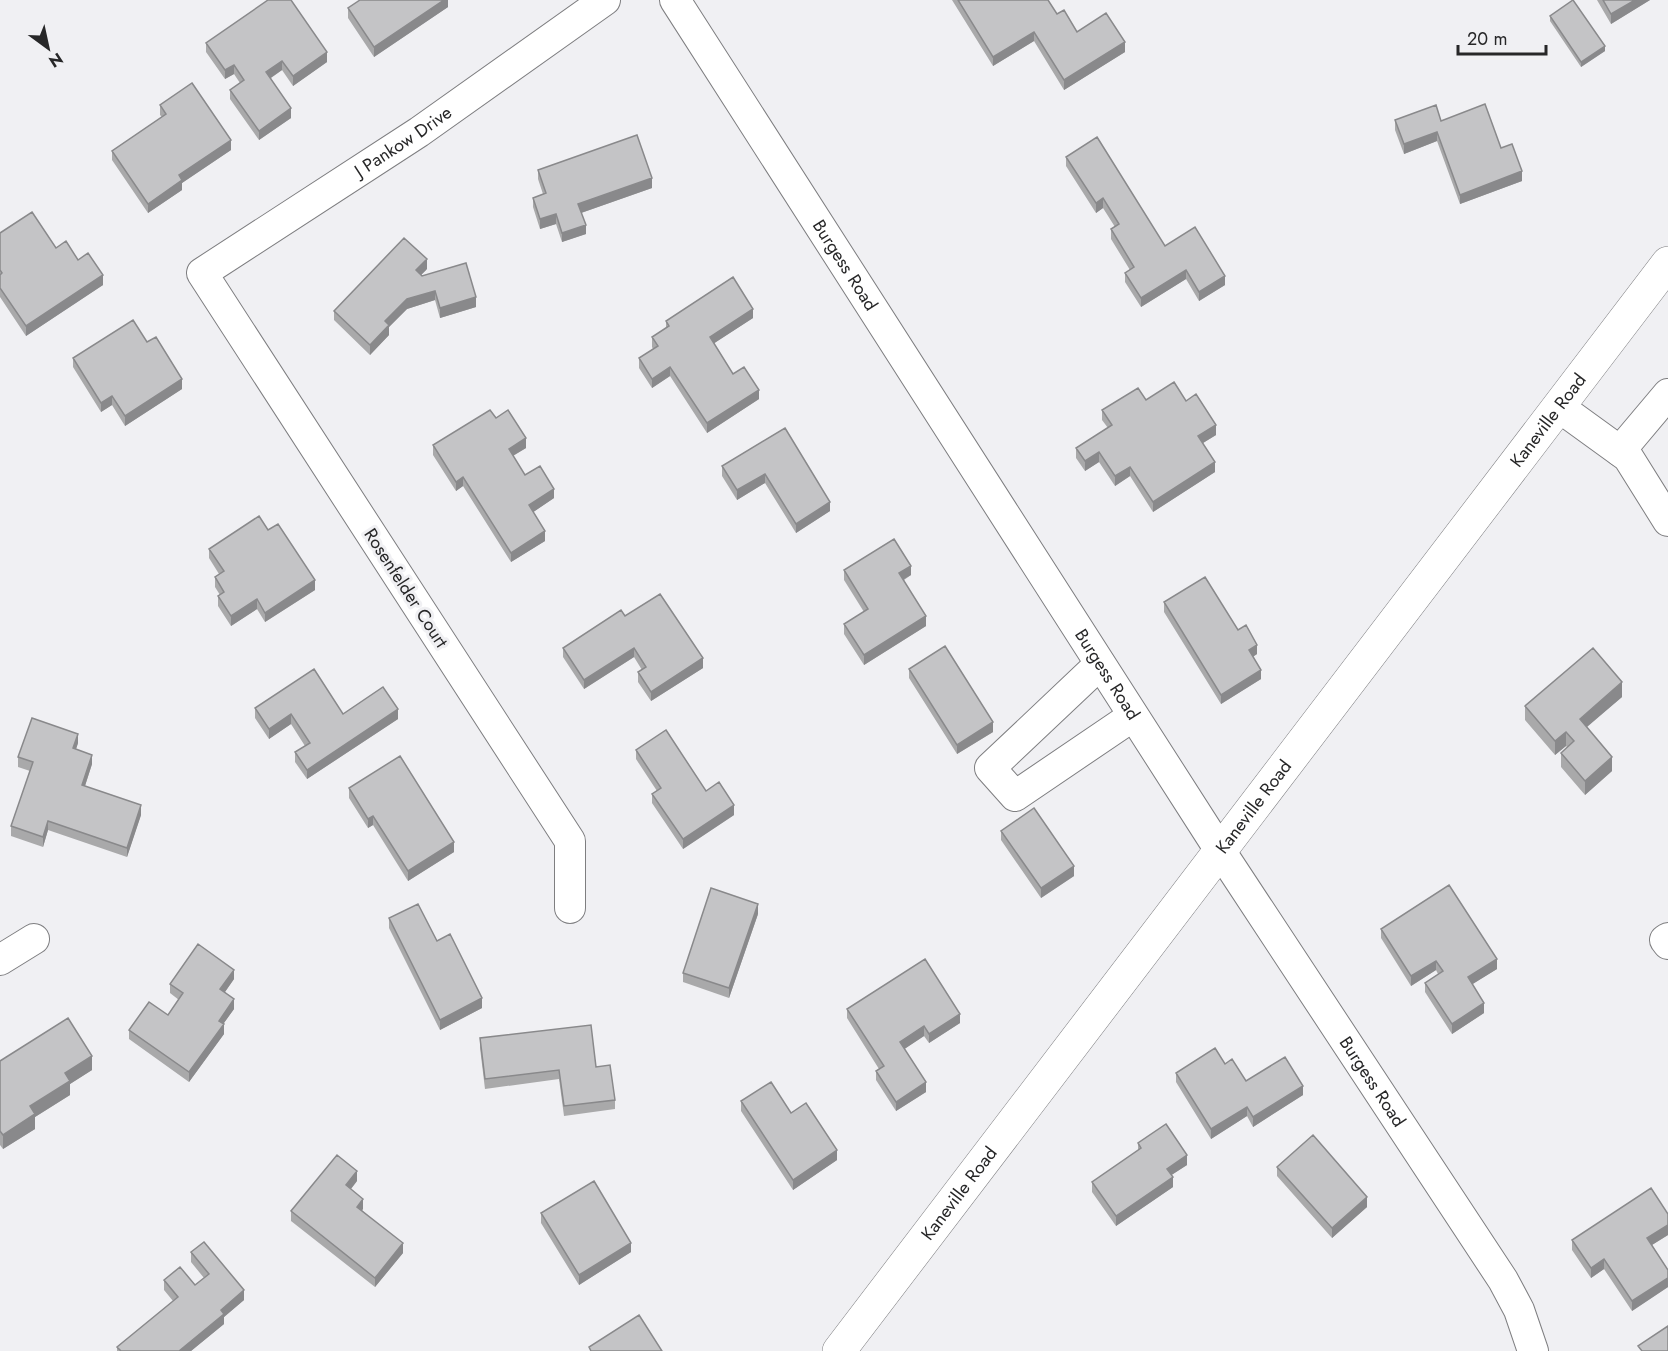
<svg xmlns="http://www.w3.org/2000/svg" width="1668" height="1351" font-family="Jost,sans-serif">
<rect width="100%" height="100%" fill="#f0f0f3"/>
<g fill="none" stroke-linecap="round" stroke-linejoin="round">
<defs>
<g id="minor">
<path id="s1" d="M675,0L1221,852L1503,1280L1519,1310L1533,1351"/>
<path d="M1559,407L1628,457L1668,521"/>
<path d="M1620,451L1668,394"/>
<path d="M1100,664L990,768L1015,796L1133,716"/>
<path id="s2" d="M570,908V841L202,273L419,132L605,0"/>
<path d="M1668,938L1665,940L1668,944"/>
<path d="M0,960L34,939"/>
</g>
<g id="major">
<path id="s3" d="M839,1351L1668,263"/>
</g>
</defs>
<use href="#minor" stroke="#7e7e80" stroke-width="32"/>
<use href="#major" stroke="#7e7e80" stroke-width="34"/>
<use href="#minor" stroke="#fff" stroke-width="30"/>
<use href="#major" stroke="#fff" stroke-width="33"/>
</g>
<path fill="#a9a9aa" d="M448,0V7L374,57L348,18V8Z
M952,0H1048L1057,14L1077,32L1125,52L1064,90L1034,41L993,66Z
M1597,0H1650L1611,24Z
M1550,16L1605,51L1581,67L1550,21Z
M206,43L327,62L293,86L282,70L271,78L291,118L259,140L230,99V90L240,83L234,74L225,79L206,52Z
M160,105L231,150L182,183V190L148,213L112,160V151L162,117L160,115Z
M1395,120L1441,121L1522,181L1460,204L1437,141L1404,154L1395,130Z
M1066,157L1165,246L1225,285L1199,301L1186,279L1141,307L1125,282V273L1130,270L1111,239V229L1115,227L1103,208L1096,213L1066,166Z
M538,170L652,188L581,213L586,234L562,242L556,224L540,229L533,207V198L543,194L538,179Z
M0,233L56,248L103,285L26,336L0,297Z
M427,269L421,275L476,307L440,318L435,300L407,309L389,327V335L370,355L334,320V311Z
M753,318L714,343L733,374L759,399L707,433L670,376L652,388L639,368V358L653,349L652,347V337L666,328V321Z
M147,342L182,389L125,426L112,405L101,412L73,367V358Z
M1146,400L1186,401L1216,435L1203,443L1215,472L1153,512L1130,476L1115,486L1099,462L1085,471L1076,458V448L1108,428L1102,420V410Z
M496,418L526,448L513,456L525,475L554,498L533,512L545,541L511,562L463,486L456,491L433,455V445Z
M785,428L830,511L796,533L765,483L737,500L722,476V466Z
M268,530L315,590L265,622L257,609L231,626L218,606V596L220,595L215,587V577L219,574L209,558V549Z
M844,570L911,575L904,580L926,626L864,665L844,634V624L864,612L844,580Z
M1164,602L1238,630L1257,654L1253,657L1261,679L1221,704L1164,612Z
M625,616L703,668L651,701L638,682V672L642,670L634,657L584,689L563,657V648Z
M909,669L993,732L957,754L909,678Z
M1622,697L1586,727L1612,771L1585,795L1561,767V753L1567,747L1566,746L1555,755L1525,720V706Z
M255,708L343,714L398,719L307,779L295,762V752L305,746L291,724L269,739L255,718Z
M78,743L76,749L92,764L85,786L141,815L127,857L48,830L43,847L11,836V826L30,771L18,767V757Z
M636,750L734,815L683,849L652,803V794L657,791L636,759Z
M349,788L454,852L408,881L373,825L368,828L349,798Z
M1001,831L1074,876L1041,898L1001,840Z
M758,914L729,998L683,982V973Z
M389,918L437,941L482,1008L440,1030L389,928Z
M1381,929L1497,969L1472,984L1484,1013L1452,1034L1425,992V983L1438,974L1436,970L1411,986L1381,938Z
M234,979L225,992L234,1009L223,1024L224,1034L189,1082L129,1039V1030L168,1015L179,1000L170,993V984Z
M847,1009L960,1023L929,1043L924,1036L904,1049L926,1092L896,1111L876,1080V1071L879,1069L847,1018Z
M480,1038L596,1067L615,1100V1109L564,1116L559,1079L485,1089L480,1048Z
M0,1061L92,1070L70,1084V1095L35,1117V1129L3,1149L0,1145Z
M1225,1064L1246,1081L1303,1095L1253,1127L1247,1116L1211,1139L1176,1082V1073Z
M741,1101L791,1113L837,1160L793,1190L741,1111Z
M1138,1143L1187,1165L1171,1175L1173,1187L1116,1226L1092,1192V1182L1138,1151Z
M1277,1167L1367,1207L1332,1238L1277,1176Z
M357,1181L351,1189L363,1209L362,1210L403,1253L375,1287L291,1221V1211Z
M541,1213L631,1252L579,1285L541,1223Z
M1668,1235L1652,1245L1668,1270V1287L1632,1311L1604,1269L1591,1278L1572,1250V1240Z
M191,1252L244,1300L224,1317V1324L191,1351H117V1347L173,1301L164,1290V1280L195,1285L204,1278L191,1262Z"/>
<path fill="#89898b" d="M444,0H448V7L374,57V47Z
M1635,0H1650L1611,24V14Z
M1034,32V41L993,66V57Z
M1125,42V52L1064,90V80Z
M1605,46V51L1581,67V62Z
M327,52V62L293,86V76Z
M282,61V70L266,81V72Z
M234,65V74L225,79V70Z
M291,108V118L259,140V131Z
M1437,132V141L1404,154V144Z
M231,140V150L182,183V190L148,213V204L179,175Z
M1522,171V181L1460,204V195Z
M652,178V188L578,214V204Z
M1103,198V208L1096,213V203Z
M556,214V224L540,229V219Z
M586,225V234L562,242V233Z
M427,259V269L416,280V270Z
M1186,270V279L1141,307V298Z
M103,275V285L26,336V326Z
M1225,276V285L1199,301V292Z
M435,291V300L407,309L389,327V335L370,355V345L385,321L407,299Z
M476,297V307L440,318V308Z
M753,309V318L710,346V337Z
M670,367V376L652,388V379Z
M182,379V389L125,426V416Z
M759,390V399L707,433V423Z
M112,396V405L101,412V403Z
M1216,425V435L1198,446V436Z
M526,438V448L509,458V449Z
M1099,452V462L1085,471V461Z
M1215,462V472L1153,512V502Z
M1130,467V476L1115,486V476Z
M765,474V483L737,500V490Z
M463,477V486L456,491V482Z
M554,489V498L529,515V505Z
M830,502V511L796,533V524Z
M545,531V541L511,562V553Z
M911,566V575L899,582V573Z
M315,580V590L265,622V613Z
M257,599V609L231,626V616Z
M926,616V626L864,665V655Z
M1257,645V654L1249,659V650Z
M634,648V657L584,689V680Z
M703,658V668L651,701V692Z
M1261,670V679L1221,704V695Z
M1622,682V697L1580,733V719Z
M398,709V719L307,779V770Z
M291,714V724L269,739V729Z
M993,722V732L957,754V745Z
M1566,732V746L1555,755V741Z
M78,734V743L73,758V748Z
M92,755V764L82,795V785Z
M1612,757V771L1585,795V781Z
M141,805V815L127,857V848Z
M734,805V815L683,849V839Z
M373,816V825L368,828V819Z
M48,821V830L43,847V837Z
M454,842V852L408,881V871Z
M1074,866V876L1041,898V888Z
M758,904V914L729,998V988Z
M1497,959V969L1468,987V977Z
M1436,961V970L1411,986V976Z
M234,970V979L220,999V989Z
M482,998V1008L440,1030V1020Z
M234,999V1009L219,1030V1021Z
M1484,1003V1013L1452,1034V1024Z
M960,1014V1023L929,1043V1034Z
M224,1024V1034L189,1082V1072Z
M924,1026V1036L900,1052V1042Z
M92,1056V1070L70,1084V1095L35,1117V1129L3,1149V1135L30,1106L65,1073Z
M926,1082V1092L896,1111V1102Z
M1303,1086V1095L1253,1127V1117Z
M1247,1107V1116L1211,1139V1129Z
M837,1150V1160L793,1190V1180Z
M1187,1155V1165L1167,1178V1169Z
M357,1171V1181L346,1195V1185Z
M1173,1177V1187L1116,1226V1216Z
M1367,1197V1207L1332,1238V1228Z
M363,1199V1209L357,1216V1207Z
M1668,1225V1235L1647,1248V1238Z
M403,1243V1253L375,1287V1278Z
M631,1243V1252L579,1285V1275Z
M1604,1259V1269L1591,1278V1268Z
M1668,1278V1287L1632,1311V1301Z
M244,1290V1300L224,1317V1324L191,1351H179L221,1310Z"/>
<path fill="#c4c4c6" stroke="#89898b" stroke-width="1.5" d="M268,0H291L327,52L293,76L282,61L266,72L291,108L259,131L230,90L244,80L234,65L225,70L206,43Z
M360,0H444L374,47L348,8Z
M958,0H1048L1057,14L1064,10L1077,32L1106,13L1125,42L1064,80L1034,32L993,57Z
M1573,0L1605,46L1581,62L1550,16Z
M1603,0H1635L1611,14Z
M192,83L231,140L179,175L182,180L148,204L112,151L166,114L160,105Z
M1485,104L1501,148L1512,144L1522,171L1460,195L1437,132L1404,144L1395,120L1436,105L1441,121Z
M637,135L652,178L578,204L586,225L562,233L556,214L540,219L533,198L546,193L538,170Z
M1097,137L1165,246L1195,227L1225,276L1199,292L1186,270L1141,298L1125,273L1134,267L1111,229L1119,224L1103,198L1096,203L1066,157Z
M32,212L56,248L66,241L78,260L88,253L103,275L26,326L0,288V275L2,273L0,270V233Z
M404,238L427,259L416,270L422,276L466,263L476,297L440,308L435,291L407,299L385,321L389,325L370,345L334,311Z
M733,277L753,309L710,337L733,374L744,367L759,390L707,423L670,367L652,379L639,358L658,346L652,337L669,326L666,321Z
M133,320L147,342L156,337L182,379L125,416L112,396L101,403L73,358Z
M1174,382L1186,401L1196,394L1216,425L1198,436L1215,462L1153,502L1130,467L1115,476L1099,452L1085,461L1076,448L1112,425L1102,410L1138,388L1146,400Z
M490,410L496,418L508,410L526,438L509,449L525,475L540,466L554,489L529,505L545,531L511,553L463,477L456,482L433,445Z
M785,428L830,502L796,524L765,474L737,490L722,466Z
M259,516L268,530L278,524L315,580L265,613L257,599L231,616L218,596L224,592L215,577L224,571L209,549Z
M894,539L911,566L899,573L926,616L864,655L844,624L868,609L844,570Z
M1205,577L1238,630L1246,625L1257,645L1249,650L1261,670L1221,695L1164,602Z
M660,594L703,658L651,692L638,672L646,667L634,648L584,680L563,648L621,610L625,616Z
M945,646L993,722L957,745L909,669Z
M1593,648L1622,682L1580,719L1612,757L1585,781L1561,753L1574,741L1566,732L1555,741L1525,706Z
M314,669L343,714L383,687L398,709L307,770L295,752L310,743L291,714L269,729L255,708Z
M32,718L78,734L73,748L92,755L82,785L141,805L127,848L48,821L43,837L11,826L33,762L18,757Z
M666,730L706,791L719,782L734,805L683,839L652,794L661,788L636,750Z
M400,756L454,842L408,871L373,816L368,819L349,788Z
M1034,808L1074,866L1041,888L1001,831Z
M1449,885L1497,959L1468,977L1484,1003L1452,1024L1425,983L1443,971L1436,961L1411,976L1381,929Z
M711,888L758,904L729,988L683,973Z
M418,904L437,941L450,934L482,998L440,1020L389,918Z
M198,944L234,970L220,989L234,999L219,1021L224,1024L189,1072L129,1030L149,1002L168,1015L183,993L170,984Z
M925,959L960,1014L929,1034L924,1026L900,1042L926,1082L896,1102L876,1071L884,1066L847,1009Z
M68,1018L92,1056L65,1073L70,1081L30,1106L35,1114L3,1135L0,1131V1061Z
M591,1025L596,1067L610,1065L615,1100L564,1106L559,1070L485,1079L480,1038Z
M1215,1048L1225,1064L1232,1059L1246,1081L1285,1057L1303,1086L1253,1117L1247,1107L1211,1129L1176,1073Z
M771,1082L791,1113L806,1103L837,1150L793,1180L741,1101Z
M1166,1124L1187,1155L1167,1169L1173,1177L1116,1216L1092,1182L1141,1148L1138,1143Z
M1313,1135L1367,1197L1332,1228L1277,1167Z
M337,1155L357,1171L346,1185L363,1199L357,1207L403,1243L375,1278L291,1211Z
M594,1181L631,1243L579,1275L541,1213Z
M1651,1188L1668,1214V1225L1647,1238L1668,1270V1278L1632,1301L1604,1259L1591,1268L1572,1240Z
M204,1242L244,1290L221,1310L224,1314L179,1351H121L117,1347L178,1297L164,1280L180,1267L195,1285L209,1274L191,1252Z
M639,1315L662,1351H591L589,1347Z
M1668,1326V1351H1642L1638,1346Z"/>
<g text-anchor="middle" stroke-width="6" stroke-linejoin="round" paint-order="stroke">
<g font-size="18" fill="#272728" stroke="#f0f0f3">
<text dy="6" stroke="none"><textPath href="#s2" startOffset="984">J Pankow Drive</textPath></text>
<text dy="6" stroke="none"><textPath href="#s1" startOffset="315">Burgess Road</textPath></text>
<text dy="6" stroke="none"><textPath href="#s3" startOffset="1170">Kaneville Road</textPath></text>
<text transform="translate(406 588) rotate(57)" y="6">Rosenfelder Court</text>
<text dy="6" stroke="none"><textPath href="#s1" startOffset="801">Burgess Road</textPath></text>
<text dy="6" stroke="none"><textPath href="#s3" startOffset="684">Kaneville Road</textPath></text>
<text dy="6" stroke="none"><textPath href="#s1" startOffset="1287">Burgess Road</textPath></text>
<text dy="6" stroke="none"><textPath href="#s3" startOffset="198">Kaneville Road</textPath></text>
</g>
</g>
<g transform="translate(48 48) rotate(147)" stroke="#f0f0f3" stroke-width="4.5" paint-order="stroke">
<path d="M0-4.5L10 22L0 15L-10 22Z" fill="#272728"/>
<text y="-9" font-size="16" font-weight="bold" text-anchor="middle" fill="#272728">N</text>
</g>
<path d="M1458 45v9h88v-9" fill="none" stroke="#272728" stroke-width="3"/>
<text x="1467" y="45" font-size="18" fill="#272728" stroke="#f0f0f3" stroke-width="4.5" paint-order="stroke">20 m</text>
</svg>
